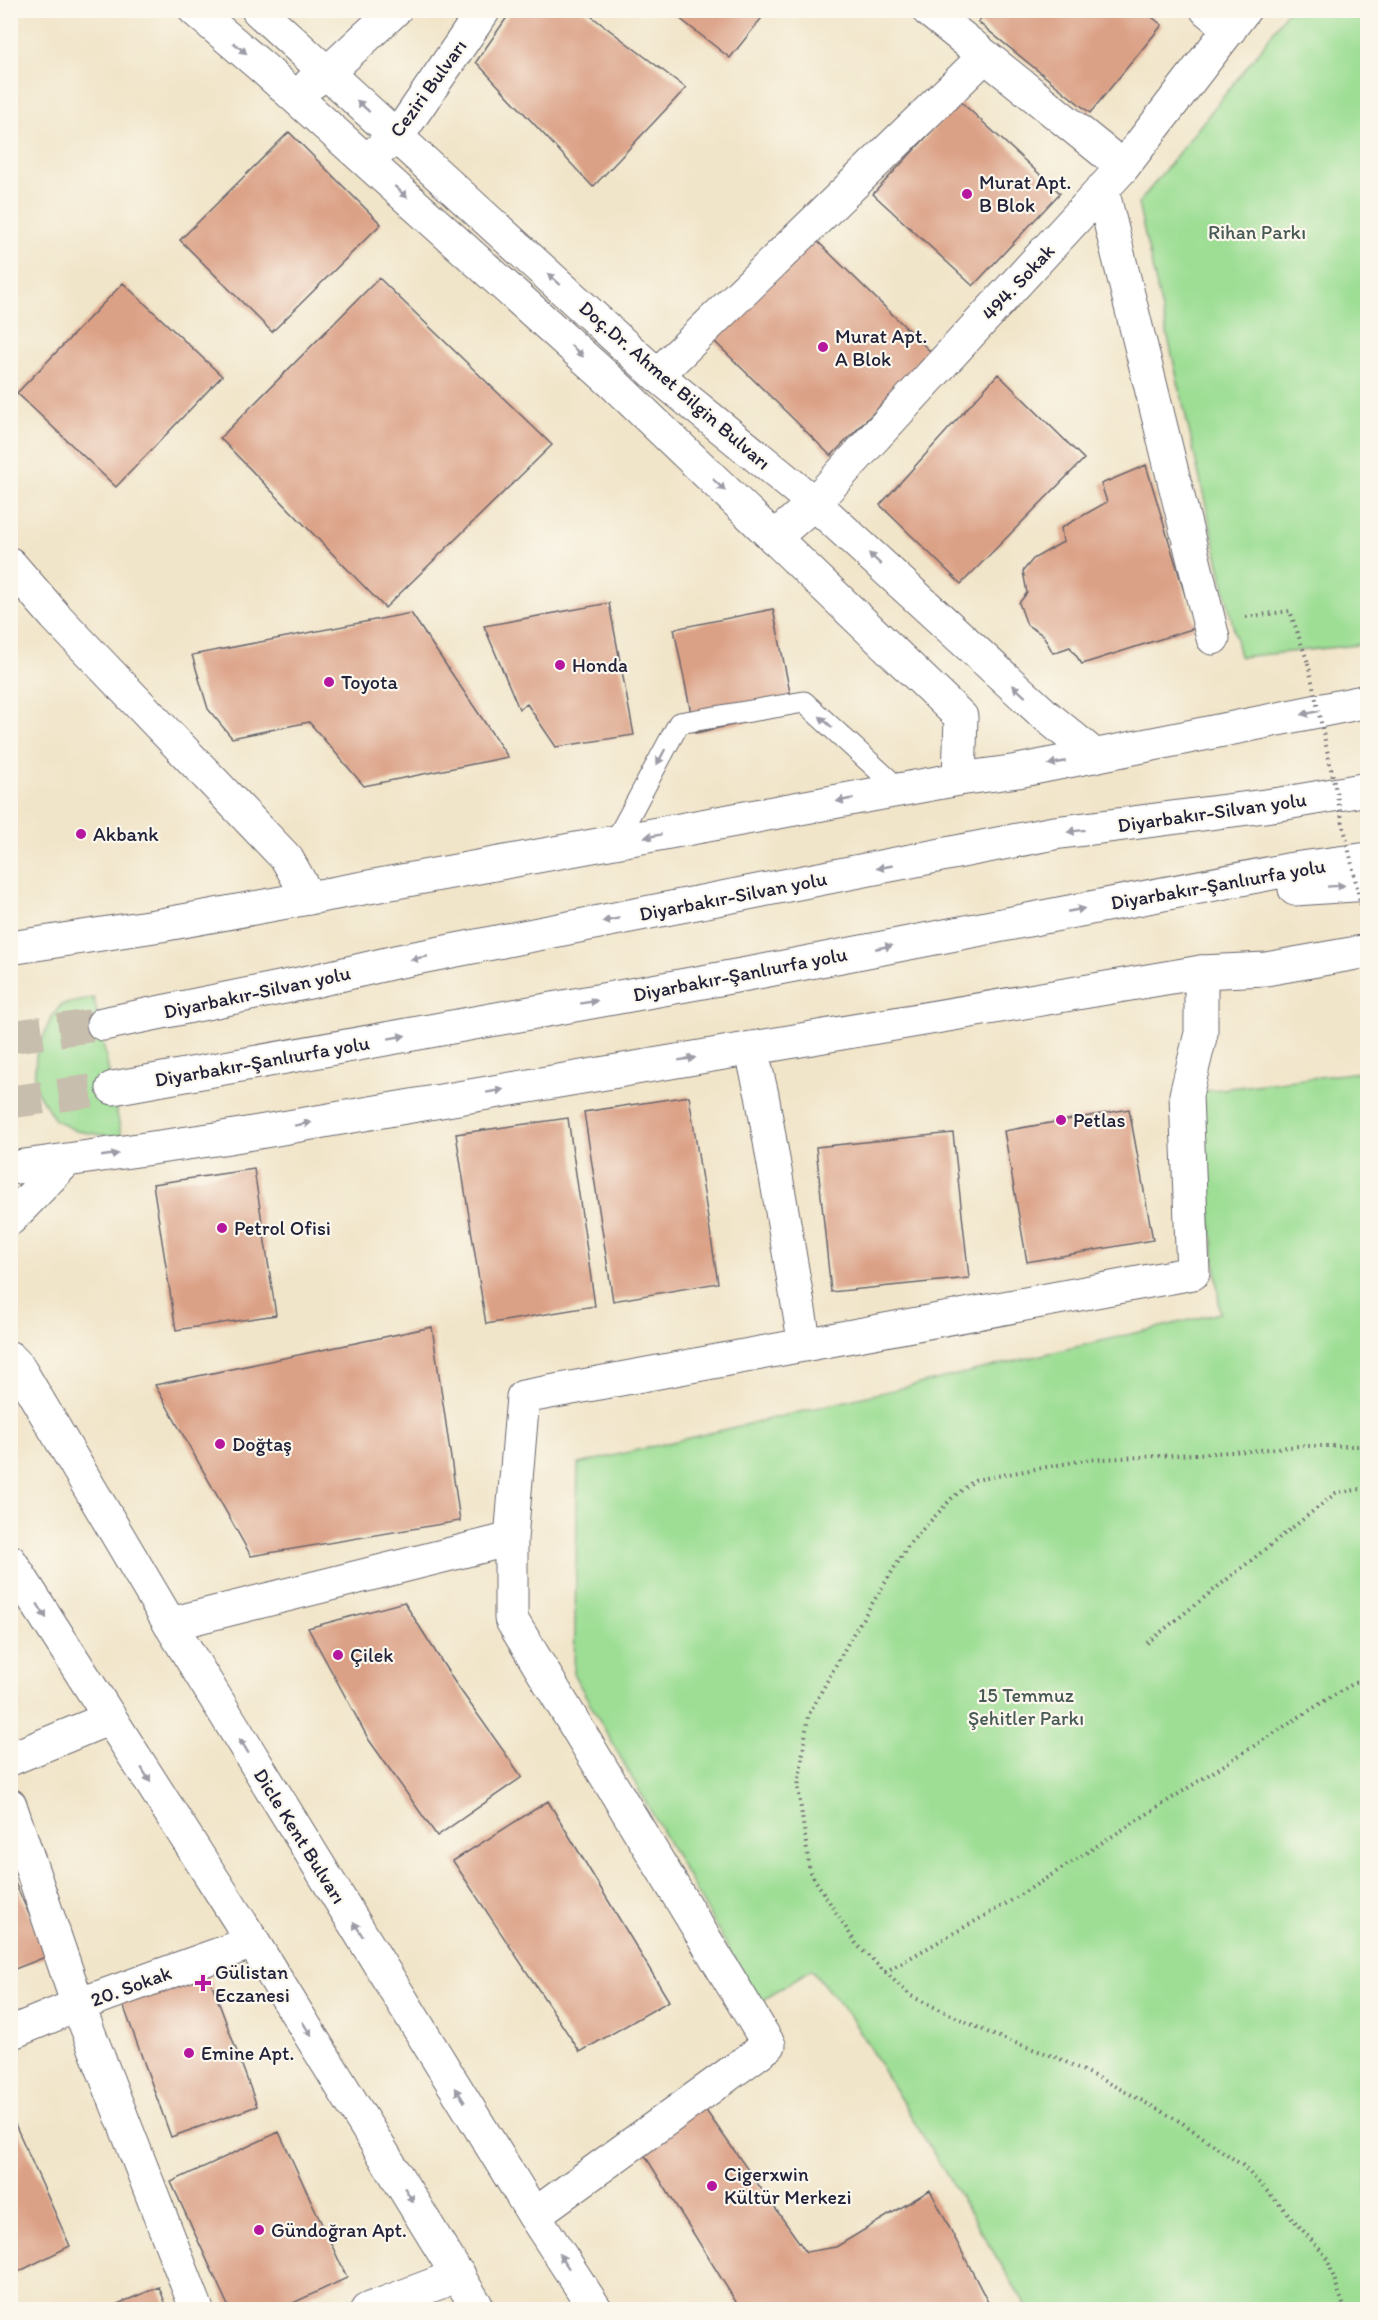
<svg xmlns="http://www.w3.org/2000/svg" width="1378" height="2320" font-family="Itim,sans-serif">
<rect width="100%" height="100%" fill="#fbf7ec"/>
<filter id="ink" filterUnits="userSpaceOnUse"><feTurbulence type="fractalNoise" baseFrequency=".0167" numOctaves="2"/><feDisplacementMap in="SourceGraphic" scale="12" xChannelSelector="R" yChannelSelector="G"/><feConvolveMatrix kernelMatrix="1 2 1 2 8 2 1 2 1" color-interpolation-filters="sRGB"/></filter>
<filter id="wash" filterUnits="userSpaceOnUse"><feTurbulence type="fractalNoise" baseFrequency=".008" numOctaves="4" result="noise"/><feDisplacementMap in="SourceGraphic" scale="24" xChannelSelector="R" yChannelSelector="G"/><feGaussianBlur stdDeviation="1.35" result="paint"/><feColorMatrix in="noise" values="0 0 0 0 0 0 0 0 0 0 0 0 0 0 0 0 0 1.4 0 .05"/><feComposite in="paint" operator="in"/></filter>
<g filter="url(#wash)">
<rect width="100%" height="100%" fill="#f1e5c9"/>
<path fill="#9dde94" stroke="#608068" stroke-width="1.5" d="M1287,11H1367V644L1240,657L1138,204L1261,49Z
M94,998L122,1138L76,1131L55,1120L34,1087L36,1055L51,1018L61,1005Z
M1367,1071V2309H1028L852,2019L811,1969L759,2003L574,1675L578,1464L1220,1313L1198,1092Z"/>
<g id="blocks">
<path fill="#dba186" d="M512,10H583L686,88L593,187L476,62Z
M669,10H768L730,58Z
M987,10H1143L1162,25L1090,113L978,22Z
M960,101L1060,193L973,286L873,194Z
M289,132L381,224L272,332L180,240Z
M815,239L932,353L831,456L714,341Z
M379,278L552,445L385,608L220,438Z
M123,283L222,376L116,487L17,393Z
M998,374L1084,459L961,584L880,505Z
M1146,465L1195,628L1082,664L1070,647L1053,653L1043,635L1027,625L1019,603L1027,593L1023,571L1033,559L1063,542L1061,528L1107,502L1101,484Z
M609,603L634,735L556,747L527,704L519,709L484,626Z
M773,609L794,712L695,733L674,629Z
M411,613L508,757L364,786L309,722L232,738L208,709L192,655Z
M689,1096L718,1283L613,1301L584,1112Z
M1129,1109L1153,1240L1027,1262L1004,1131Z
M568,1118L595,1306L486,1324L456,1134Z
M953,1133L969,1278L831,1292L816,1147Z
M254,1169L276,1315L176,1330L153,1184Z
M432,1327L460,1521L251,1556L155,1385Z
M404,1602L454,1681L522,1777L437,1836L369,1740L308,1628Z
M548,1801L669,2001L580,2052L453,1861Z
M10,1872L48,1956L10,1971Z
M206,1968L257,2106L171,2137L121,1999Z
M702,2105L806,2252L836,2247L930,2190L992,2310H741L639,2146Z
M10,2113L70,2246L10,2276Z
M279,2132L347,2278L278,2310H230L171,2182Z
M159,2287L168,2310H105V2309Z"/>
</g>
</g>
<g filter="url(#ink)">
<use href="#blocks" fill-opacity="0" stroke="#6a666d" stroke-width="1.5"/>
<g fill="none" stroke-linecap="round" stroke-linejoin="round">
<path stroke="#c8bead" stroke-width="33" stroke-dasharray="33 16" stroke-linecap="butt" d="M10,1037L103,1024
M10,1102L113,1088"/>
<defs>
<path id="lane" d="M615,842L679,723L804,702L900,790"/>
<path id="street" d="M928,10L1123,167
M1207,10L1230,29
M1102,189L1213,638
M657,375L985,56
M774,538L814,503L1123,167L1244,10
M10,564L55,616L287,859L309,898
M751,1048L762,1095L805,1345
M170,1624L511,1539
M10,1759L110,1718
M10,1805L78,2005L197,2310
M10,2033L78,2005L253,1942
M534,2215L769,2045L511,1619V1539L523,1397L1193,1273L1186,1095L1201,1033V972
M367,2310L459,2275"/>
<path id="secondary" d="M195,10L263,68L615,385L961,717L959,779
M258,10L657,375L814,503L1044,714L1095,756
M310,84L327,73L395,10
M379,150L397,137L484,10"/>
<path id="primary" d="M10,1358L17,1365L170,1624L534,2215L596,2310
M10,1561L253,1942L479,2310"/>
<path id="highway" d="M1295,889L1368,884
M10,948L161,925L959,779L1018,771L1368,701
M103,1024L314,981L395,962L1054,833L1280,804L1368,789
M113,1088L758,972L1293,869L1368,859
M10,1168L223,1138L1201,972L1266,969L1368,951
M10,1219L66,1161"/>
</defs>
<use href="#lane" stroke="#6a666d" stroke-width="23"/>
<use href="#street" stroke="#6a666d" stroke-width="35"/>
<use href="#secondary" stroke="#6a666d" stroke-width="35"/>
<use href="#primary" stroke="#6a666d" stroke-width="35"/>
<use href="#highway" stroke="#6a666d" stroke-width="35"/>
<path stroke="#6a666d" stroke-width="4" stroke-dasharray="1.5 4.5" stroke-linecap="butt" d="M1246,617L1290,611L1308,663
M1147,1643L1336,1493L1368,1488
M885,1972L1009,1902L1326,1700L1368,1675
M1345,2310L1327,2258L1285,2210L1242,2165L1181,2122L1124,2091L1058,2058L996,2036L911,1996L885,1972L857,1945L810,1872L798,1787L808,1716L853,1634L910,1543L952,1498L975,1480L1085,1460L1249,1451L1298,1446H1368"/>
<use href="#lane" stroke="#fff" stroke-width="21"/>
<use href="#street" stroke="#fff" stroke-width="33"/>
<use href="#secondary" stroke="#fff" stroke-width="33"/>
<use href="#primary" stroke="#fff" stroke-width="33"/>
<use href="#highway" stroke="#fff" stroke-width="33"/>
<path stroke="#6a666d" stroke-width="4" stroke-dasharray="1.5 4.5" stroke-linecap="butt" d="M1308,663L1368,938"/>
</g>
<defs><path id="oneway-solid" d="M-6-.8H1V-3.2L6.5 0L1 3.2V.8H-6Z" transform="scale(1.5)"/></defs>
<g fill="#9c9ca7">
<use href="#oneway-solid" transform="translate(240 48) rotate(40)"/>
<use href="#oneway-solid" transform="translate(363 106) rotate(-138)"/>
<use href="#oneway-solid" transform="translate(401 192) rotate(42)"/>
<use href="#oneway-solid" transform="translate(554 279) rotate(-138)"/>
<use href="#oneway-solid" transform="translate(577 351) rotate(42)"/>
<use href="#oneway-solid" transform="translate(719 485) rotate(44)"/>
<use href="#oneway-solid" transform="translate(875 559) rotate(-137)"/>
<use href="#oneway-solid" transform="translate(1019 691) rotate(-137)"/>
<use href="#oneway-solid" transform="translate(1310 713) rotate(168)"/>
<use href="#oneway-solid" transform="translate(826 722) rotate(-139)"/>
<use href="#oneway-solid" transform="translate(661 757) rotate(118)"/>
<use href="#oneway-solid" transform="translate(1057 763) rotate(169)"/>
<use href="#oneway-solid" transform="translate(845 800) rotate(169)"/>
<use href="#oneway-solid" transform="translate(1076 831) rotate(173)"/>
<use href="#oneway-solid" transform="translate(653 836) rotate(170)"/>
<use href="#oneway-solid" transform="translate(885 867) rotate(169)"/>
<use href="#oneway-solid" transform="translate(1336 886) rotate(-4)"/>
<use href="#oneway-solid" transform="translate(1076 910) rotate(-11)"/>
<use href="#oneway-solid" transform="translate(611 920) rotate(169)"/>
<use href="#oneway-solid" transform="translate(884 947) rotate(-11)"/>
<use href="#oneway-solid" transform="translate(419 958) rotate(169)"/>
<use href="#oneway-solid" transform="translate(589 1002) rotate(-10)"/>
<use href="#oneway-solid" transform="translate(397 1037) rotate(-10)"/>
<use href="#oneway-solid" transform="translate(687 1059) rotate(-9)"/>
<use href="#oneway-solid" transform="translate(495 1091) rotate(-10)"/>
<use href="#oneway-solid" transform="translate(303 1124) rotate(-10)"/>
<use href="#oneway-solid" transform="translate(110 1155) rotate(-8)"/>
<use href="#oneway-solid" transform="translate(42 1611) rotate(58)"/>
<use href="#oneway-solid" transform="translate(244 1746) rotate(-122)"/>
<use href="#oneway-solid" transform="translate(146 1775) rotate(58)"/>
<use href="#oneway-solid" transform="translate(358 1929) rotate(-122)"/>
<use href="#oneway-solid" transform="translate(307 2029) rotate(58)"/>
<use href="#oneway-solid" transform="translate(460 2095) rotate(-122)"/>
<use href="#oneway-solid" transform="translate(409 2195) rotate(58)"/>
<use href="#oneway-solid" transform="translate(564 2261) rotate(-123)"/>
</g>
</g>
<g fill="#b5179e" stroke="#fbf7ec" stroke-width="2">
<circle cx="967" cy="194" r="6"/>
<circle cx="823" cy="347" r="6"/>
<circle cx="560" cy="665" r="6"/>
<circle cx="329" cy="682" r="6"/>
<circle cx="81" cy="834" r="6"/>
<circle cx="1061" cy="1120" r="6"/>
<circle cx="222" cy="1228" r="6"/>
<circle cx="220" cy="1444" r="6"/>
<circle cx="338" cy="1655" r="6"/>
<path d="M200 1974h6v6h6v6h-6v6h-6v-6h-6v-6h6z"/>
<circle cx="189" cy="2053" r="6"/>
<circle cx="712" cy="2186" r="6"/>
<circle cx="259" cy="2230" r="6"/>
</g>
<g text-anchor="middle" stroke-width="4.5" stroke-linejoin="round" paint-order="stroke">
<g font-size="20" fill="#22223b" stroke="#fbf7ec">
<text transform="translate(428 88) rotate(-54)" y="7">Ceziri Bulvarı</text>
<text transform="translate(1018 282) rotate(-47)" y="7">494. Sokak</text>
<text transform="translate(675 385) rotate(41)" y="7">Doç.Dr. Ahmet Bilgin Bulvarı</text>
<text transform="translate(1212 812) rotate(-8)" y="7">Diyarbakır-Silvan yolu</text>
<text transform="translate(1218 884) rotate(-10)" y="7">Diyarbakır-Şanlıurfa yolu</text>
<text transform="translate(733 896) rotate(-11)" y="7">Diyarbakır-Silvan yolu</text>
<text transform="translate(740 974) rotate(-11)" y="7">Diyarbakır-Şanlıurfa yolu</text>
<text transform="translate(257 992) rotate(-12)" y="7">Diyarbakır-Silvan yolu</text>
<text transform="translate(262 1061) rotate(-10)" y="7">Diyarbakır-Şanlıurfa yolu</text>
<text transform="translate(300 1836) rotate(58)" y="7">Dicle Kent Bulvarı</text>
<text transform="translate(131 1986) rotate(-20)" y="7">20. Sokak</text>
</g>
<g font-size="20" fill="#22223b" stroke="#fbf7ec" text-anchor="start">
<text x="979" y="189">Murat Apt.<tspan x="979" dy="23">B Blok</tspan></text>
<text x="835" y="343">Murat Apt.<tspan x="835" dy="23">A Blok</tspan></text>
<text x="572" y="672">Honda</text>
<text x="341" y="689">Toyota</text>
<text x="93" y="841">Akbank</text>
<text x="1073" y="1127">Petlas</text>
<text x="234" y="1235">Petrol Ofisi</text>
<text x="232" y="1451">Doğtaş</text>
<text x="350" y="1662">Çilek</text>
<text x="215" y="1979">Gülistan<tspan x="215" dy="23">Eczanesi</tspan></text>
<text x="201" y="2060">Emine Apt.</text>
<text x="724" y="2181">Cigerxwin<tspan x="724" dy="23">Kültür Merkezi</tspan></text>
<text x="271" y="2237">Gündoğran Apt.</text>
</g>
<g font-size="20" fill="#475a56" stroke="#fbf7ec">
<text x="1257" y="239">Rihan Parkı</text>
<text x="1026" y="1702">15 Temmuz<tspan x="1026" dy="23">Şehitler Parkı</tspan></text>
</g>
</g>
<rect width="1378" height="2320" fill="none" stroke="#fbf7ec" stroke-width="36"/>
</svg>
